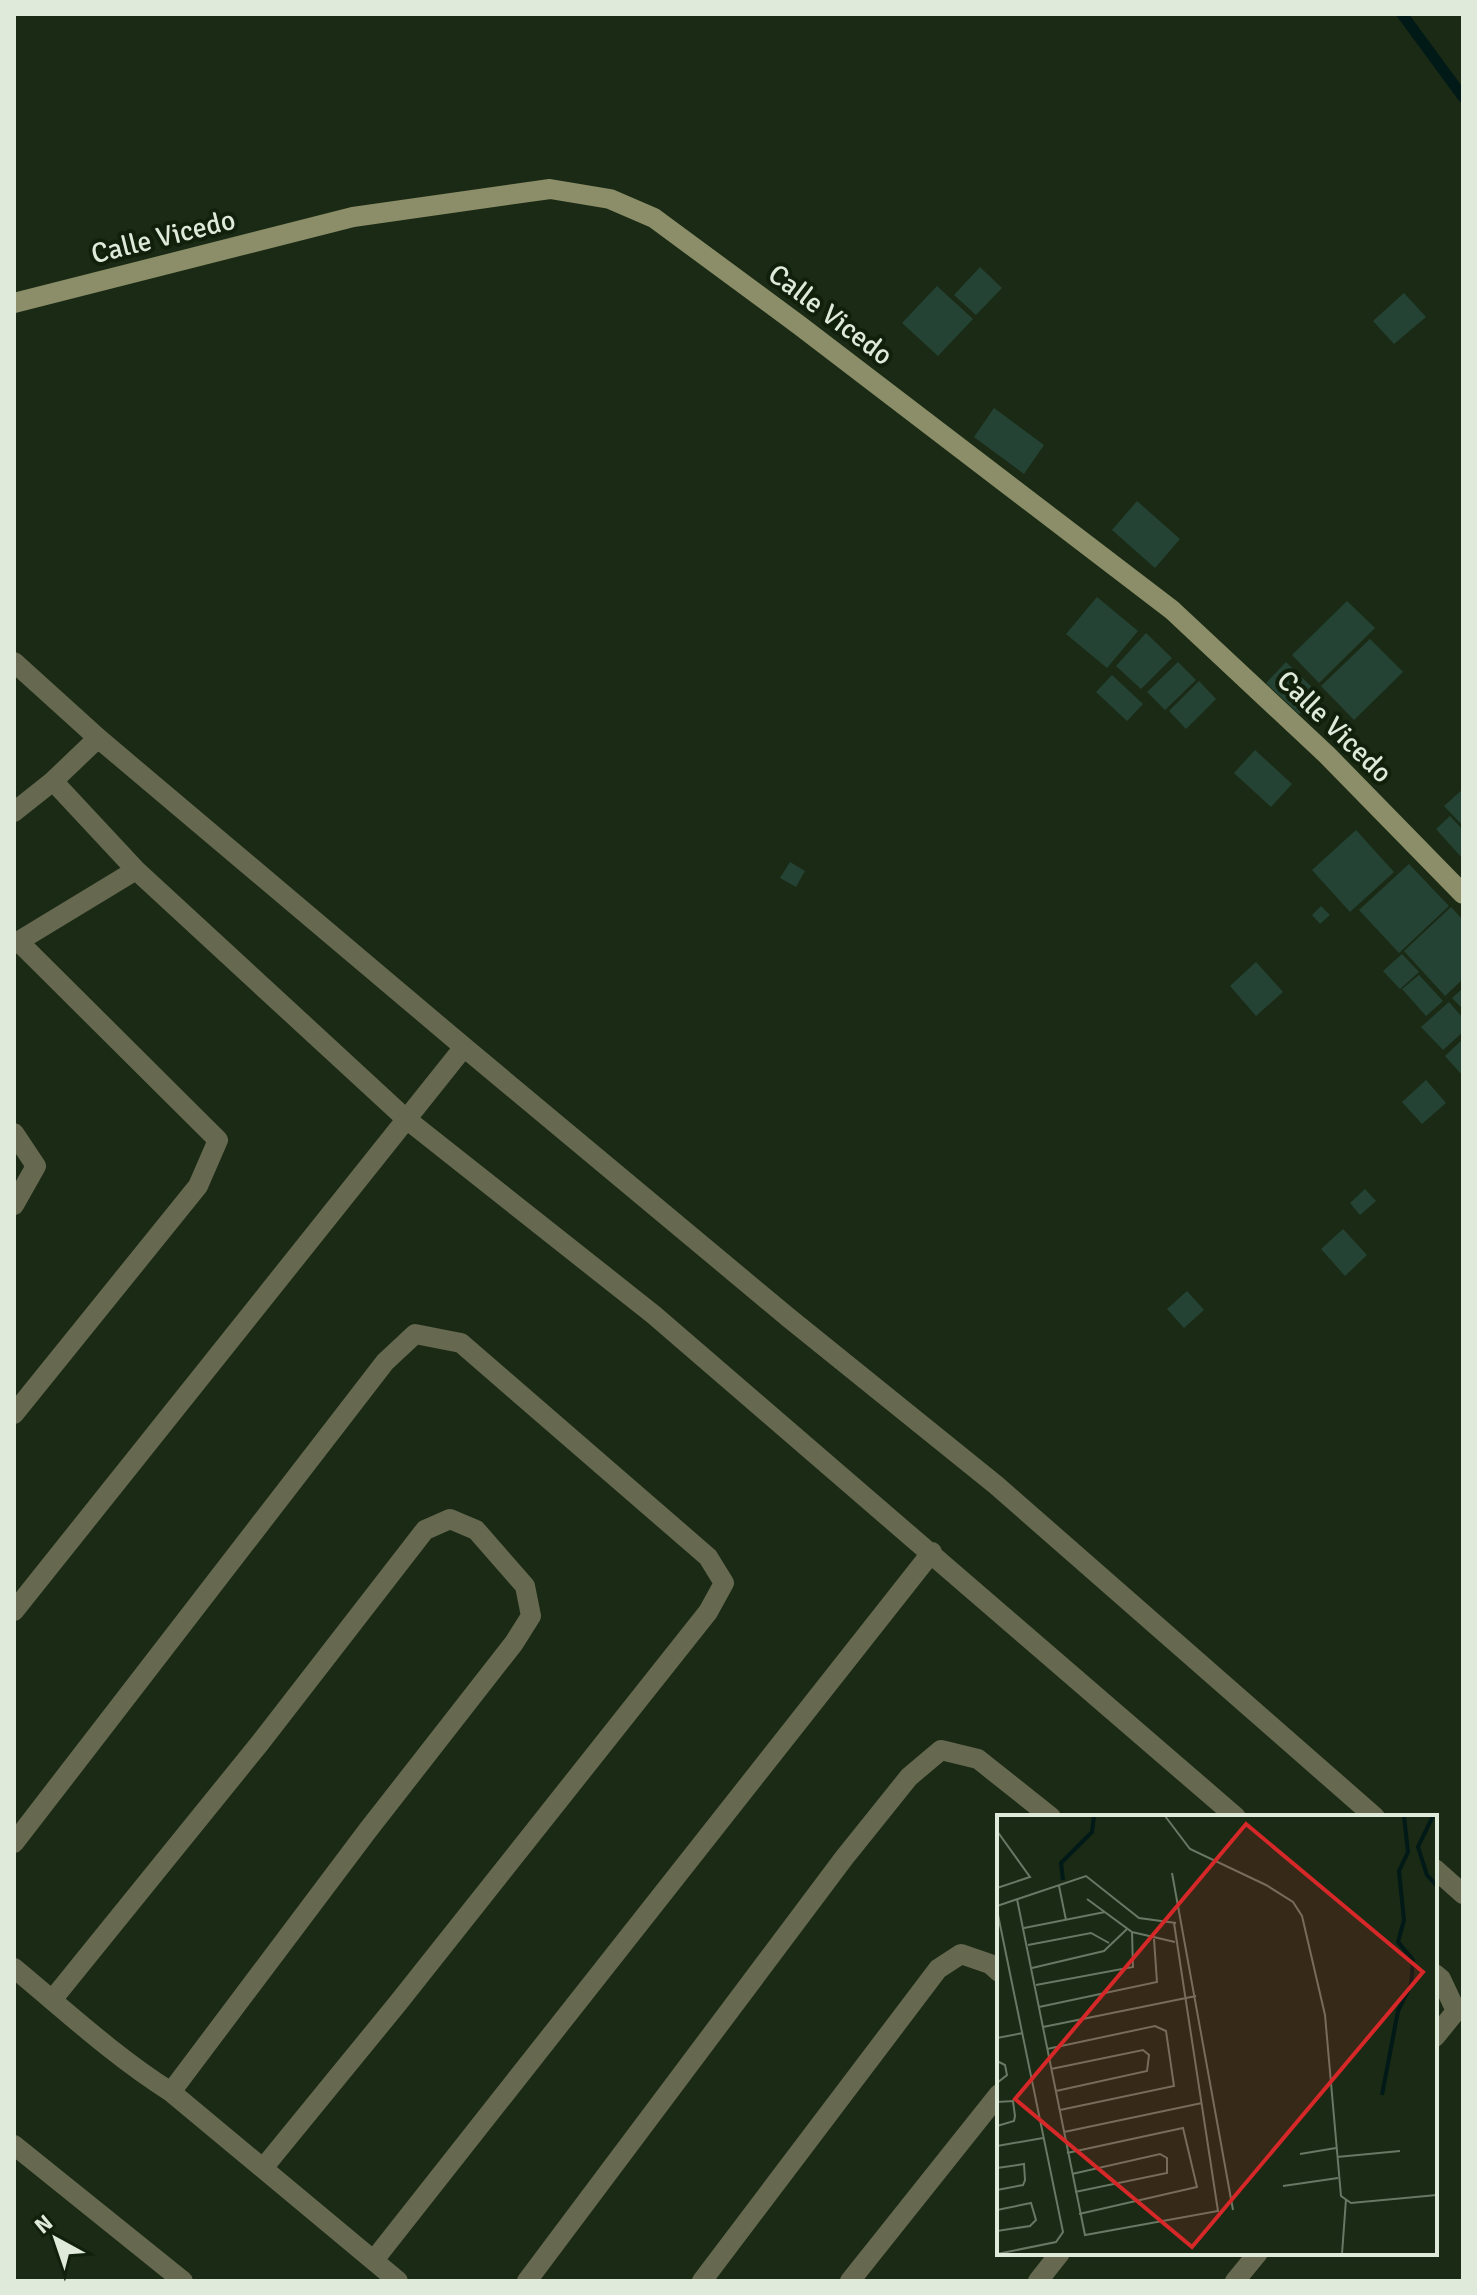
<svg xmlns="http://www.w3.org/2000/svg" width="1477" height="2295" font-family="Signika,sans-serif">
<rect width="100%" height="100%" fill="#1a2a14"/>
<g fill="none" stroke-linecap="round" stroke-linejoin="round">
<path stroke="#011917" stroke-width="11" d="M1402,14L1463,97"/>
</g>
<path fill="#254335" d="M980,267L1002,288L976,315L954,295Z
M937,286L973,319L938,356L902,323Z
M1404,293L1426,317L1394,344L1373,321Z
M994,408L1044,445L1024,474L974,437Z
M1137,501L1180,539L1155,568L1112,530Z
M1097,597L1138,631L1107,668L1066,634Z
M1347,601L1375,628L1319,683L1292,655Z
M1146,633L1172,658L1141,689L1116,666Z
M1370,639L1403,672L1354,720L1321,686Z
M1178,662L1196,680L1165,710L1147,692Z
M1286,662L1319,694L1299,714L1266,683Z
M1112,675L1143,704L1127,721L1096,692Z
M1199,681L1216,699L1186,729L1169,711Z
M1255,750L1292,784L1271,807L1234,773Z
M1463,789V826L1444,806Z
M1450,816L1463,830V859L1436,829Z
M1356,830L1394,872L1350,912L1312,870Z
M790,862L805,871L796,887L780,878Z
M1409,864L1449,906L1399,953L1359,910Z
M1321,906L1330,915L1320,924L1312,915Z
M1451,907L1463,920V979L1445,996L1404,951Z
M1402,954L1419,972L1400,989L1383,971Z
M1256,962L1283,992L1256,1016L1230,986Z
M1419,975L1443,1001L1426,1016L1402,989Z
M1463,988V1009L1452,998Z
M1449,1002L1463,1018V1032L1443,1050L1421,1027Z
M1463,1039V1076L1445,1056Z
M1426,1080L1446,1103L1422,1124L1402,1102Z
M1365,1189L1376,1201L1360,1215L1350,1203Z
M1343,1229L1367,1255L1345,1276L1321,1249Z
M1187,1291L1204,1310L1184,1328L1167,1309Z"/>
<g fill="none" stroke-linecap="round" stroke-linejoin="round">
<path stroke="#666850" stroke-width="20" d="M14,662L98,738L464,1047L789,1318L996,1485L1375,1817
M53,781L136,870L405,1118L654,1315L1236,1817
M14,812L53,781L98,738
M14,944L136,870
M14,1133L36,1166L14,1205
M14,1414L198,1186L218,1140L19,942
M14,1611L464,1047
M14,1843L385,1362L415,1334L461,1343L708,1557L724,1583L708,1612L398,2003L264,2167
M1435,1869L1463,1894
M14,1968C66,2011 114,2056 171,2092L398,2281
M1435,1974L1441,1979L1456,2011L1435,2037
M52,2000L260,1743L425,1530L450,1519L476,1530L525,1586L531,1616L514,1643L368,1830L171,2092
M14,2145L183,2281
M374,2260L932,1552
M527,2281L844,1858L909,1777L941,1750L978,1759L1051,1817
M702,2281L938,1969L961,1954L990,1964L999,1972
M850,2281L999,2094
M1038,2281L1060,2253
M1235,2281L1258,2253"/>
<path stroke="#8b8e68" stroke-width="20" d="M14,303L353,217L550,189L610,199L654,218L799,325L1172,610L1327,755L1463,894"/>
</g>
<g text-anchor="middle" stroke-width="8" stroke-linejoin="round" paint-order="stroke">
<g font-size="28" fill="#dfeadb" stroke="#11200a">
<text transform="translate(163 236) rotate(-14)" y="10">Calle Vicedo</text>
<text transform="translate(831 314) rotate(37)" y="10">Calle Vicedo</text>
<text transform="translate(1335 726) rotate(44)" y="10">Calle Vicedo</text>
</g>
</g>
<g transform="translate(997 1815)">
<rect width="440" height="440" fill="#1a2a14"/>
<path fill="none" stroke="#011917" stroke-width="4" d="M436,1L421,32L430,60L440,71M66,65L64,48L95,17L97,1M385,280L401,196L414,170L416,145L401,127L407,105L402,56L411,37L407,1"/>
<path fill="none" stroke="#697764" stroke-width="2" d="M168,1L193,34L269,70L296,87L305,101L328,200L344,381L354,388L440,380M0,16L33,62L0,73M175,58L236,395M62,71L69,105M20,84L88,420L221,396L177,108M90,84L135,117L178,127M0,91L89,61L142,103L179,108M0,95L66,417L59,427L0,439M27,113L108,97M31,130L94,118L112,128M35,153L107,136L130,114M39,170L136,152L135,117M42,192L160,167L157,124M46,212L199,181M0,223L26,218M50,234L158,211L169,216L177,271L63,295M0,246L8,250L10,260L0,268M54,254L146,235L152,240L150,256L59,276M0,287L16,286L18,301L17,306L0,311M67,317L205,288M0,331L46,323M70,338L186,313L200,372L82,399M303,339L339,333M340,342L403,336M0,353L27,349L28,365L26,370L0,375M75,359L163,339L170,343V358L78,377M286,371L341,363M0,395L34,388L39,405L33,411L0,416M345,439L349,384"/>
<path fill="#d62828" fill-opacity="0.15" stroke="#d62828" stroke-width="4" d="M249,9L426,157L195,432L18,284Z"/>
<rect width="440" height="440" fill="none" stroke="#dfeadb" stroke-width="4"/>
</g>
<rect width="1477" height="2295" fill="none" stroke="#dfeadb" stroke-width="32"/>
<g transform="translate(56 2239) rotate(320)" stroke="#11200a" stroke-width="6" paint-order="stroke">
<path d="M0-6L14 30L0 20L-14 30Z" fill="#dfeadb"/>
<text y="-12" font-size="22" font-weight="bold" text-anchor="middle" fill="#dfeadb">N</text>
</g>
</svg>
